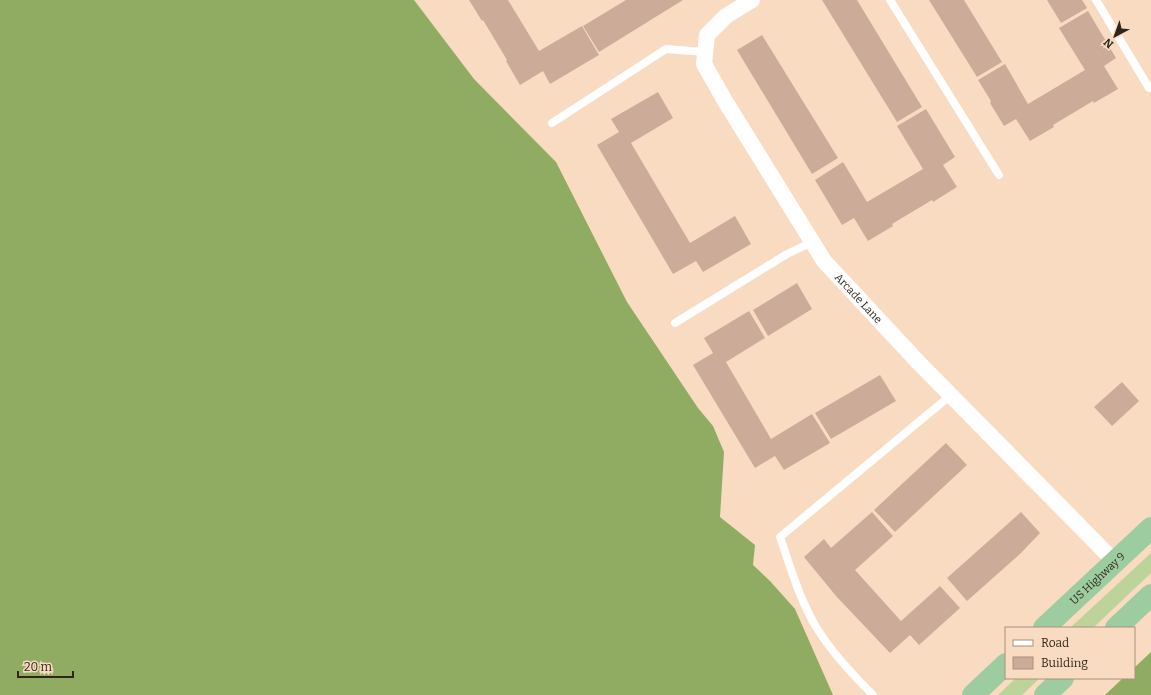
<svg xmlns="http://www.w3.org/2000/svg" width="1151" height="695" font-family="Bitter,serif">
<rect width="100%" height="100%" fill="#f8dbc1"/>
<path fill="#bcd499" d="M1151,553V573L1093,628H1070Z
M1016,678H1040L1022,695H998Z"/>
<path fill="#90ac63" d="M0,0H414L474,79L556,162L627,302L698,408L713,426L724,452L720,517L755,545L753,565L770,581L795,609L833,695H0Z
M1151,652V695H1105L1123,678H1134V668Z"/>
<path fill="#ccac98" d="M469,0H508L539,51L582,26L599,55L550,84L543,71L520,85L506,61L507,60L483,20L482,21Z
M626,0H683L599,52L583,26Z
M822,0H857L922,107L897,122Z
M929,0H964L1002,62L977,77Z
M1047,0H1082L1087,8L1061,23Z
M1088,11L1116,58L1104,66L1118,89L1094,103L1093,101L1053,125L1054,127L1030,141L1016,119L1004,126L990,103L991,101L978,80L1005,64L1028,104L1085,70L1059,28Z
M762,35L838,158L812,174L737,50Z
M658,92L673,118L631,143L690,243L735,216L751,244L703,272L696,261L673,274L597,145L619,132L611,119Z
M926,109L955,157L943,165L957,187L933,202L932,200L892,224L893,226L868,241L854,218L842,225L815,180L843,162L867,202L923,169L897,126Z
M797,283L812,309L768,336L753,310Z
M749,311L765,338L726,362L771,439L812,414L830,443L784,470L775,456L755,468L693,365L713,353L704,338Z
M880,375L896,401L831,439L815,413Z
M1122,382L1139,401L1112,426L1094,407Z
M946,443L967,465L895,532L874,510Z
M872,512L893,536L855,570L901,621L940,586L960,608L919,645L910,635L890,653L836,596L804,557L824,539L831,548Z
M1021,512L1040,533L1021,553L967,601L947,578Z"/>
<g fill="none" stroke-linecap="round" stroke-linejoin="round">
<path stroke="#fff" stroke-width="8" d="M890,0L999,175
M1096,0L1149,88L1151,87
M552,123L666,49L705,52
M675,323L787,254L812,242
M873,695C853,675 833,654 818,630C800,601 791,569 780,537L951,395"/>
<path stroke="#fff" stroke-width="16" id="s1" d="M752,0L726,16L707,35L704,64L725,101L824,261L919,363L1115,562"/>
<g stroke="#9ccc9f" stroke-width="22">
<path id="s2" d="M1044,628L1151,528"/>
<path d="M1116,628L1151,595"/>
<path d="M973,695L1006,664"/>
<path d="M1045,695L1063,678"/>
</g>
</g>
<g text-anchor="middle" stroke-width="3.5" stroke-linejoin="round" paint-order="stroke">
<g font-size="11" fill="#2f251b" stroke="#f8dbc1">
<text dy="4" stroke="none"><textPath href="#s1" startOffset="368">Arcade Lane</textPath></text>
<text dy="4" stroke="none"><textPath href="#s2" startOffset="73">US Highway 9</textPath></text>
</g>
</g>
<rect x="1005" y="627" width="130" height="52" fill="#f8dbc1" stroke="#a8927f"/>
<rect x="1013" y="640" width="20" height="6" fill="#ffffff" stroke="#a8927f"/>
<text x="1041" y="647" font-size="12" fill="#2f251b">Road</text>
<rect x="1013" y="657" width="20" height="12" fill="#ccac98" stroke="#a8927f"/>
<text x="1041" y="667" font-size="12" fill="#2f251b">Building</text>
<g transform="translate(1115 36) rotate(221)" stroke="#f8dbc1" stroke-width="3" paint-order="stroke">
<path d="M0-3L7 15L0 10L-7 15Z" fill="#2f251b"/>
<text y="-6" font-size="11" font-weight="bold" text-anchor="middle" fill="#2f251b">N</text>
</g>
<path d="M18 671v6h55v-6" fill="none" stroke="#2f251b" stroke-width="2"/>
<text x="24" y="671" font-size="12" fill="#2f251b" stroke="#f8dbc1" stroke-width="3" paint-order="stroke">20 m</text>
</svg>
